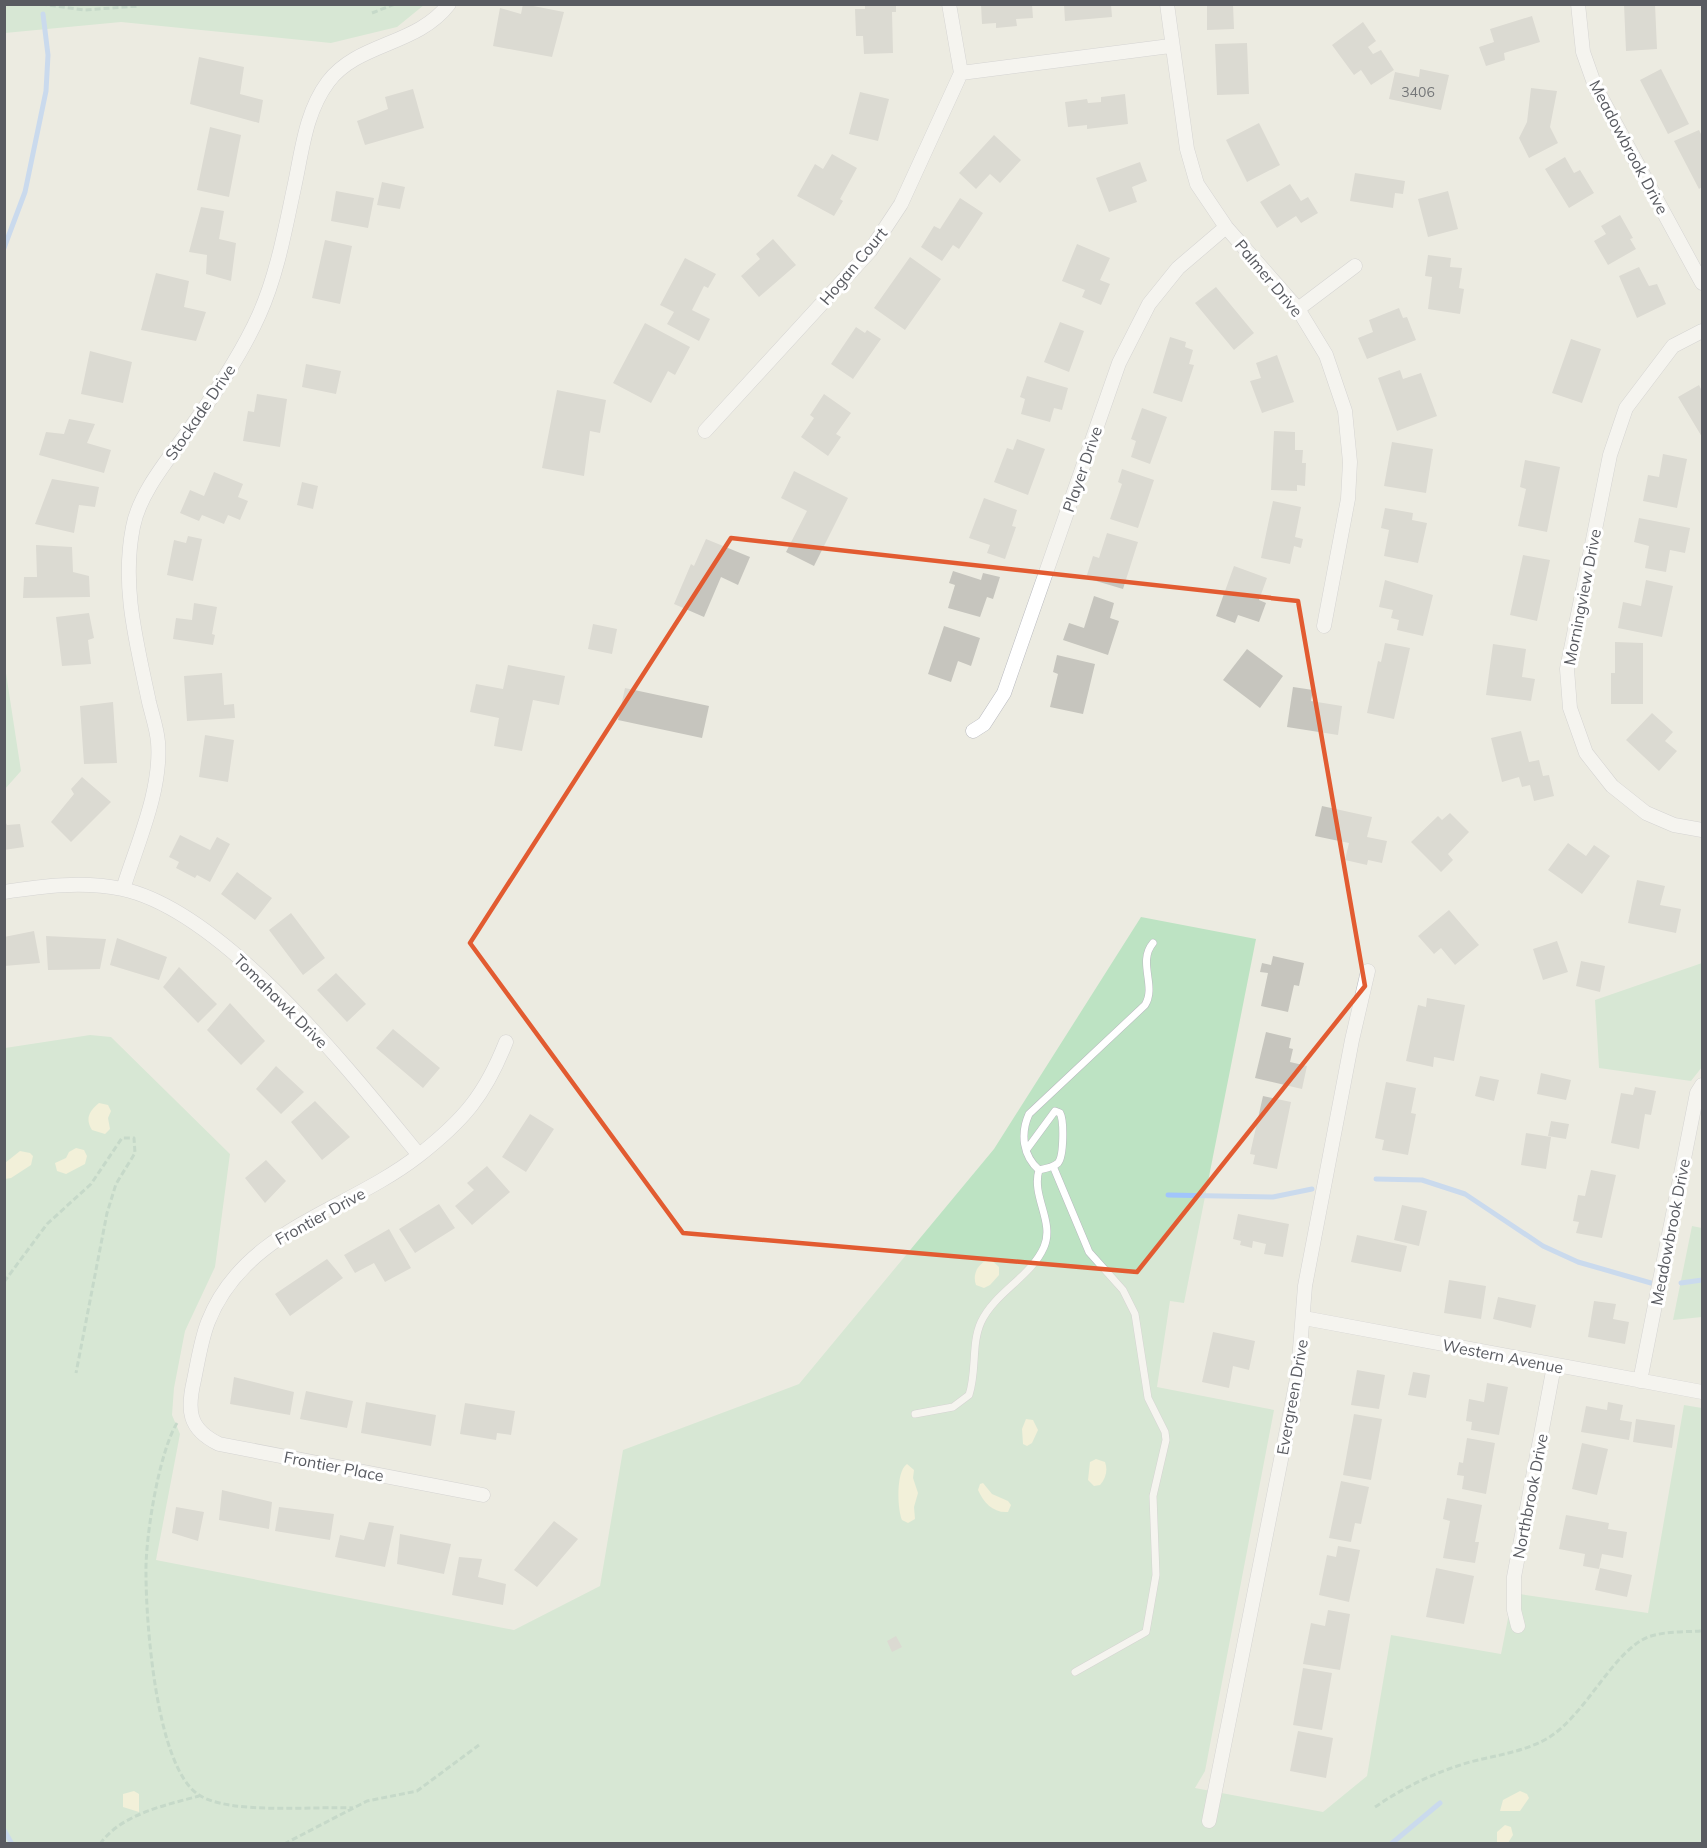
<svg xmlns="http://www.w3.org/2000/svg" width="1707" height="1848" font-family="Mulish,sans-serif">
<rect width="100%" height="100%" fill="#ecebe1"/>
<path fill="#bde3c3" d="M5,4H424V5L397,27L331,43L121,22L5,33Z
M4,660L21,771L5,789H4Z
M1141,917L1256,939L1184,1303L1170,1301L1157,1387L1274,1410L1205,1771L1195,1788L1323,1812L1367,1776L1391,1635L1501,1654L1513,1593L1648,1613L1684,1405L1702,1408V1843H5V1048L90,1035L111,1037L230,1154L215,1267L185,1331L174,1388L172,1415L180,1434L156,1560L514,1630L600,1586L623,1450L799,1384L994,1149Z
M1702,963V1067L1691,1081L1599,1068L1595,1000Z
M1692,1226L1702,1228V1317L1673,1320Z"/>
<path fill="#f8f5cf" d="M99,1103L108,1105L111,1111L108,1118L110,1129L105,1134L92,1130C85,1119 89,1111 99,1103Z
M76,1148L84,1150L87,1156L85,1164L66,1174L57,1171L55,1163L66,1158L69,1152Z
M20,1151L30,1153L33,1156L31,1165L11,1178L5,1179V1163Z
M990,1259L999,1267V1275L990,1285L984,1288L976,1285C972,1274 978,1263 990,1259Z
M1026,1419L1033,1420L1038,1430L1032,1443L1027,1446L1023,1444L1022,1429Z
M1096,1459L1105,1462C1108,1470 1106,1478 1100,1485L1094,1486L1088,1480L1090,1462Z
M907,1464L914,1470L913,1478L918,1493L914,1507L915,1519L908,1523L902,1520C897,1508 896,1471 907,1464Z
M983,1483L992,1494L1008,1501L1011,1505L1008,1512C993,1513 984,1503 978,1490L980,1484Z
M134,1791L139,1794V1812L123,1807V1794Z
M1520,1791L1527,1794L1529,1798L1520,1811H1500L1503,1800Z
M1505,1825L1511,1827L1513,1835L1508,1843H1497V1832Z"/>
<g fill="none" stroke-linecap="round" stroke-linejoin="round">
<path stroke="#a1c5fb" stroke-width="5" d="M4,248L25,192L46,91L48,55L43,14
M1376,1179L1422,1180L1465,1194L1543,1246L1578,1262L1651,1283
M1168,1195L1273,1197L1312,1189
M1681,1283L1702,1280
M4,1830L12,1844
M1391,1844L1440,1803"/>
</g>
<path fill="#c6c5be" d="M523,4L564,12L552,57L493,46L500,8L521,14Z
M865,4H896V12H892L893,53L864,54L863,36H856L855,9H865Z
M981,4H1032L1033,18L1016,19L1017,26L996,28V23L982,24Z
M1064,4H1111L1112,17L1065,21Z
M1207,4H1233L1234,29L1207,30Z
M1624,4H1655L1657,49L1626,51Z
M1532,16L1540,42L1504,53L1505,60L1486,66L1479,47L1494,42L1490,29Z
M1363,22L1376,41L1368,47L1373,54L1381,50L1394,70L1371,85L1361,70L1354,75L1332,45Z
M1247,43L1249,94L1217,95L1215,44Z
M199,57L244,67L240,94L263,100L259,123L190,104Z
M1420,69L1449,75L1441,110L1389,99L1395,72L1419,77Z
M1661,69L1689,124L1668,134L1640,80Z
M1531,88L1557,91L1550,127L1558,143L1529,158L1519,138L1527,122Z
M413,89L424,128L365,145L357,121L388,109L385,97Z
M860,92L889,99L878,141L849,134Z
M1125,94L1128,124L1087,129V125L1068,127L1065,102L1087,99L1088,103L1101,102V97Z
M1259,123L1280,165L1247,182L1226,140Z
M210,127L241,135L229,197L197,190Z
M1699,130L1702,136V187L1699,189L1674,141Z
M994,135L1021,160L1000,183L990,174L976,189L959,173Z
M832,154L857,168L840,199L843,201L834,216L797,196L815,164L823,169Z
M1565,157L1574,173L1580,170L1594,193L1569,208L1545,169Z
M1140,162L1147,181L1132,187L1137,202L1109,212L1096,178Z
M1355,173L1405,181L1403,194L1395,193L1393,208L1350,201Z
M382,182L405,187L400,209L377,205Z
M1290,184L1301,201L1308,197L1318,213L1301,223L1296,216L1277,228L1260,202Z
M336,191L374,198L368,228L331,221Z
M1448,191L1458,229L1428,237L1418,199Z
M960,198L983,213L959,249L953,245L942,261L921,247L934,226L940,229Z
M201,207L224,211L219,239L236,243L231,281L206,274L207,255L189,252Z
M1620,215L1633,238L1630,239L1636,249L1608,265L1594,241L1606,234L1601,226Z
M773,239L796,265L759,297L741,276L760,259L756,254Z
M325,240L352,246L340,304L312,298Z
M1077,244L1110,258L1100,280L1110,284L1101,305L1082,297L1085,290L1062,281Z
M1428,255L1451,258L1450,267L1462,268L1459,288L1464,289L1460,314L1428,309L1432,277L1425,276Z
M910,257L941,279L905,330L874,308Z
M685,258L716,274L708,288L704,286L692,310L710,319L699,341L667,324L674,312L660,305Z
M1639,267L1649,286L1657,284L1666,304L1637,318L1619,276Z
M156,273L189,281L184,307L206,312L196,341L141,330Z
M1216,287L1254,333L1234,350L1195,303Z
M1399,308L1403,318L1407,317L1416,340L1367,359L1358,338L1373,332L1369,320Z
M1060,322L1084,331L1069,372L1044,362Z
M645,323L690,347L675,375L668,371L651,403L613,383Z
M856,327L865,333L867,330L881,339L853,379L831,364Z
M1170,337L1186,342L1185,347L1193,350L1189,364L1194,365L1182,402L1153,393Z
M1571,339L1601,349L1582,403L1552,393Z
M90,351L132,362L123,403L81,394Z
M1277,355L1294,402L1262,413L1250,381L1261,378L1256,363Z
M306,364L341,371L336,394L302,387Z
M1400,370L1403,379L1421,373L1437,416L1397,431L1378,378Z
M1027,376L1068,388L1062,410L1054,408L1050,422L1021,414L1025,399L1020,397Z
M1699,385L1702,391V437L1678,397Z
M557,390L606,400L600,433L590,431L584,476L542,468Z
M257,394L287,399L280,447L243,441L248,411L254,412Z
M824,394L851,413L836,434L841,437L828,456L801,437L814,418L810,415Z
M1142,408L1167,417L1150,464L1131,457L1136,441L1131,439Z
M69,419L95,424L87,443L111,450L104,473L39,455L46,432L64,434Z
M1274,431L1295,432V450H1303L1302,463H1306L1305,486L1297,485V491L1271,490Z
M1017,439L1045,449L1028,495L994,482L1007,448L1013,450Z
M1392,442L1433,449L1426,493L1384,486Z
M1663,454L1687,459L1677,508L1643,501L1648,475L1659,477Z
M1525,460L1560,467L1547,532L1518,526L1526,489L1520,487Z
M1122,469L1154,480L1138,528L1110,519L1122,484L1118,482Z
M794,471L848,498L814,566L786,552L807,511L781,498Z
M214,472L243,484L238,497L248,501L240,520L228,515L224,524L202,515L199,521L180,513L190,490L204,496Z
M52,479L99,487L95,507L79,505L74,533L35,524Z
M302,482L318,486L313,509L297,505Z
M984,498L1017,510L1012,526L1016,527L1005,559L987,553L990,545L969,538Z
M1273,501L1301,507L1295,537L1303,539L1301,548L1294,546L1290,564L1261,558Z
M1385,508L1413,513L1412,520L1427,523L1418,563L1384,556L1389,530L1381,528Z
M1639,518L1690,528L1685,553L1670,550L1666,572L1645,568L1649,546L1634,542Z
M1107,533L1138,542L1123,589L1086,578L1093,556L1099,558Z
M188,536L202,539L193,581L167,575L174,540L186,543Z
M706,539L750,557L738,585L721,577L704,617L674,604L691,564L694,566Z
M36,545L72,547L73,572L89,576L90,597L23,598L24,577H37Z
M1523,555L1550,560L1537,621L1510,615Z
M1234,566L1267,578L1259,600L1266,603L1259,622L1238,615L1235,623L1216,616Z
M953,571L981,580L983,573L1000,577L993,599L987,597L980,617L948,608L955,585L949,583Z
M1385,580L1433,595L1423,636L1397,630L1399,620L1391,618L1393,610L1379,607Z
M1646,580L1673,586L1662,637L1618,628L1623,602L1641,606Z
M1094,596L1114,603L1110,618L1119,621L1108,655L1063,640L1069,623L1084,628Z
M194,603L217,607L212,634L215,635L213,645L173,639L176,618L192,620Z
M89,613L94,638L88,640L91,664L62,666L56,617Z
M593,624L617,629L612,654L588,649Z
M944,626L980,638L971,666L958,661L951,682L928,674Z
M1615,642L1643,643V704H1611V673H1615Z
M1385,643L1410,648L1394,719L1367,713L1378,661L1381,662Z
M1493,644L1526,649L1522,677L1535,679L1531,701L1486,695Z
M1247,649L1283,676L1260,708L1223,680Z
M1057,655L1095,664L1083,714L1050,707L1058,674L1053,672Z
M508,665L565,676L559,705L533,700L522,751L494,746L499,718L470,712L476,684L503,689Z
M222,673L224,705L234,704L235,718L187,721L184,676Z
M1293,687L1313,690L1311,701L1342,706L1338,735L1287,727Z
M625,688L709,706L702,738L618,720Z
M113,702L117,763L84,764L80,706Z
M1652,713L1673,732L1665,741L1677,751L1659,771L1626,740Z
M1521,731L1529,762L1539,760L1543,776L1549,775L1554,796L1534,801L1530,785L1522,787L1519,777L1502,782L1491,738Z
M205,735L234,740L228,782L199,777Z
M82,777L111,802L71,842L51,822L74,794L71,789Z
M1322,806L1372,817L1367,837L1387,841L1382,863L1368,860L1367,865L1345,860L1349,843L1315,836Z
M1450,813L1469,832L1448,854L1453,860L1441,872L1411,842L1438,816L1442,820Z
M4,819L7,825L20,824L24,847L4,850Z
M180,835L210,850L217,837L230,844L210,882L197,875L195,878L176,868L179,862L169,857Z
M1568,843L1586,856L1594,845L1610,856L1582,894L1548,870Z
M237,872L272,898L255,920L221,894Z
M1637,880L1665,886L1660,905L1681,909L1676,933L1628,923Z
M1449,910L1479,945L1455,965L1441,948L1434,954L1418,936Z
M291,913L325,958L303,975L269,930Z
M34,931L40,963L4,966V937Z
M46,936L106,939L100,969L48,970Z
M117,938L167,957L159,980L110,965Z
M1557,941L1568,972L1543,980L1533,949Z
M1273,956L1304,963L1299,986L1294,985L1288,1012L1261,1006L1268,973L1260,972L1262,963L1271,965Z
M1581,961L1605,966L1600,992L1576,986Z
M179,967L217,1004L198,1023L163,987Z
M336,973L366,1004L347,1022L317,990Z
M1427,998L1465,1005L1454,1061L1434,1057L1433,1067L1406,1061L1418,1005L1426,1007Z
M230,1003L265,1041L241,1065L207,1030Z
M393,1029L440,1068L423,1088L376,1048Z
M1266,1032L1291,1038L1289,1048L1293,1049L1290,1062L1307,1066L1302,1089L1255,1078Z
M276,1066L304,1092L281,1114L256,1089Z
M1541,1073L1571,1080L1566,1100L1537,1094Z
M1480,1076L1499,1080L1494,1101L1475,1096Z
M1386,1082L1416,1088L1411,1113L1416,1114L1408,1155L1382,1150L1384,1140L1375,1138Z
M1635,1087L1656,1091L1651,1115L1645,1114L1639,1149L1611,1143L1621,1093L1633,1095Z
M1263,1096L1291,1102L1277,1169L1253,1164L1255,1155L1250,1154Z
M315,1101L350,1137L322,1160L291,1122Z
M530,1114L554,1129L526,1172L502,1157Z
M1551,1121L1569,1124L1566,1139L1548,1136Z
M1526,1133L1551,1137L1546,1169L1521,1165Z
M266,1160L286,1181L265,1203L245,1178Z
M487,1166L510,1192L472,1225L455,1206L474,1190L467,1183Z
M1591,1170L1616,1175L1602,1238L1576,1233L1579,1222L1573,1221L1578,1195L1585,1196Z
M439,1204L455,1228L415,1253L399,1229Z
M1402,1205L1427,1211L1419,1246L1394,1240Z
M1238,1214L1289,1224L1283,1257L1264,1254L1266,1244L1253,1241L1252,1248L1240,1245L1241,1241L1233,1239Z
M389,1229L411,1268L385,1282L374,1263L355,1273L344,1255Z
M1357,1235L1407,1246L1401,1272L1351,1262Z
M327,1259L343,1278L290,1316L275,1294Z
M1449,1280L1486,1286L1481,1319L1444,1313Z
M1498,1297L1536,1305L1531,1328L1493,1319Z
M1594,1301L1616,1304L1613,1319L1629,1322L1625,1344L1588,1337Z
M1213,1332L1255,1341L1249,1370L1233,1366L1229,1388L1202,1382Z
M1357,1370L1385,1375L1379,1409L1351,1405Z
M1413,1372L1430,1375L1426,1398L1408,1395Z
M234,1377L294,1392L290,1415L230,1404Z
M1487,1383L1508,1387L1499,1435L1471,1430L1472,1422L1466,1421L1469,1399L1484,1402Z
M306,1391L353,1401L347,1428L300,1419Z
M366,1402L436,1415L431,1446L361,1433Z
M1608,1402L1623,1405L1620,1420L1632,1422L1629,1440L1581,1432L1586,1406L1607,1410Z
M465,1403L515,1411L511,1435L497,1433L496,1440L460,1434Z
M1354,1414L1382,1419L1371,1480L1343,1475Z
M1636,1419L1675,1425L1672,1448L1633,1442Z
M1467,1438L1495,1443L1486,1494L1462,1489L1464,1476L1457,1475L1459,1462L1463,1463Z
M1582,1443L1608,1449L1597,1495L1572,1489Z
M1341,1481L1369,1487L1361,1524L1355,1523L1351,1542L1329,1538Z
M222,1490L272,1502L269,1529L219,1520Z
M1447,1498L1482,1505L1475,1542H1479L1475,1563L1443,1558L1450,1521L1443,1519Z
M176,1507L204,1512L198,1541L172,1533Z
M279,1507L334,1514L330,1540L275,1531Z
M1566,1515L1609,1523L1608,1529L1627,1532L1623,1558L1602,1554L1599,1569L1583,1566L1585,1554L1559,1549Z
M554,1521L578,1539L537,1587L514,1570Z
M369,1522L394,1526L385,1567L335,1557L340,1535L364,1540Z
M400,1534L451,1544L444,1574L397,1564Z
M1338,1546L1360,1550L1349,1602L1319,1595L1327,1555L1336,1557Z
M459,1557L482,1559L478,1577L506,1584L503,1605L452,1595Z
M1436,1568L1474,1576L1464,1624L1426,1617Z
M1600,1568L1632,1575L1627,1597L1595,1590Z
M1328,1610L1350,1614L1340,1670L1303,1664L1311,1623L1325,1626Z
M896,1636L902,1647L892,1652L887,1641Z
M1303,1668L1332,1673L1322,1730L1293,1725Z
M1298,1731L1333,1738L1326,1778L1290,1771Z"/>
<g fill="none" stroke-linecap="round" stroke-linejoin="round">
<defs>
<path id="lane" d="M1027,1149L1055,1111L1060,1113C1064,1120 1064,1156 1058,1163C1054,1167 1044,1169 1039,1170
M1053,1166L1089,1252L1123,1290L1135,1314L1148,1398L1165,1432L1166,1440L1153,1496L1156,1575L1146,1632L1075,1672
M1039,1170C1023,1156 1020,1134 1029,1114L1145,1005C1157,986 1137,962 1153,943
M915,1414L953,1407L969,1395C977,1371 971,1344 981,1322C995,1292 1031,1277 1044,1247C1055,1222 1031,1196 1039,1170"/>
<path id="street" d="M1167,4L1187,149L1197,184L1226,227L1298,309L1326,355L1345,411L1350,462L1348,499L1324,626
M1578,4L1583,52L1595,86L1702,283
M961,73L1170,46
M1298,309L1355,266
M1702,331L1673,346L1626,408L1610,455L1567,669L1570,708L1586,753L1612,786L1646,813L1674,825L1702,830
M705,431L870,251L901,204L961,73L949,4
M973,731L984,724L1004,693L1119,363L1149,304L1178,268L1226,227
M123,889C137,844 162,790 158,742C157,729 152,715 149,702C137,644 121,587 133,527C140,490 173,454 194,423C218,389 242,353 259,315C277,275 285,230 294,188C302,152 305,113 328,82C358,42 417,46 449,4
M4,892C43,886 83,881 122,889C225,911 353,1075 419,1155
M1304,1318L1702,1392
M1640,1381L1697,1093L1702,1085
M483,1495L219,1444C188,1429 187,1410 194,1380C198,1361 201,1340 208,1322C244,1230 347,1211 418,1156C464,1120 485,1095 506,1042
M1518,1626L1514,1610V1577L1554,1366
M1209,1821L1298,1374L1305,1286L1352,1040L1368,971"/>
</defs>
<use href="#lane" stroke="#b8b9bf" stroke-width="8"/>
<use href="#street" stroke="#b8b9bf" stroke-width="15"/>
<path stroke="#97c3ab" stroke-width="3" stroke-dasharray="6 3" stroke-linecap="butt" d="M41,4L84,10L139,6
M372,13L395,4
M4,1282L47,1224L91,1184L122,1138H134L135,1153L116,1184L107,1213L76,1373
M177,1423C159,1452 145,1538 146,1574C146,1622 156,1768 199,1795C230,1815 314,1806 353,1808
M1375,1807C1404,1787 1436,1772 1470,1762C1497,1755 1524,1752 1548,1738C1585,1716 1613,1651 1648,1637C1665,1631 1685,1632 1702,1631
M100,1844C121,1814 166,1805 199,1796
M284,1844L367,1801L417,1791L479,1745"/>
<use href="#lane" stroke="#fff" stroke-width="7"/>
<use href="#street" stroke="#fff" stroke-width="14"/>
</g>
<path d="M0 0H1707V1848H0ZM731,538L1298,601L1365,986L1137,1272L683,1233L470,943Z" fill="#ecebe1" fill-opacity=".55" fill-rule="evenodd"/>
<path fill="none" stroke="#e25b31" stroke-width="4.5" stroke-linejoin="round" d="M731,538L1298,601L1365,986L1137,1272L683,1233L470,943Z"/>
<g text-anchor="middle" stroke-width="6" stroke-linejoin="round" paint-order="stroke">
<g font-size="14" fill="#747678">
<text x="1418" y="97">3406</text>
</g>
<g font-size="16" fill="#595b61" stroke="#fff">
<text transform="translate(1629 147) rotate(62)" y="6">Meadowbrook Drive</text>
<text transform="translate(853 266) rotate(-50)" y="6">Hogan Court</text>
<text transform="translate(1269 278) rotate(50)" y="6">Palmer Drive</text>
<text transform="translate(200 412) rotate(-56)" y="6">Stockade Drive</text>
<text transform="translate(1082 469) rotate(-71)" y="6">Player Drive</text>
<text transform="translate(1582 597) rotate(-79)" y="6">Morningview Drive</text>
<text transform="translate(281 1001) rotate(45)" y="6">Tomahawk Drive</text>
<text transform="translate(320 1216) rotate(-29)" y="6">Frontier Drive</text>
<text transform="translate(1670 1232) rotate(-79)" y="6">Meadowbrook Drive</text>
<text transform="translate(1503 1356) rotate(11)" y="6">Western Avenue</text>
<text transform="translate(1292 1397) rotate(-80)" y="6">Evergreen Drive</text>
<text transform="translate(334 1466) rotate(11)" y="6">Frontier Place</text>
<text transform="translate(1530 1496) rotate(-79)" y="6">Northbrook Drive</text>
</g>
</g>
<rect width="1707" height="1848" fill="none" stroke="#595b61" stroke-width="12"/>
</svg>
